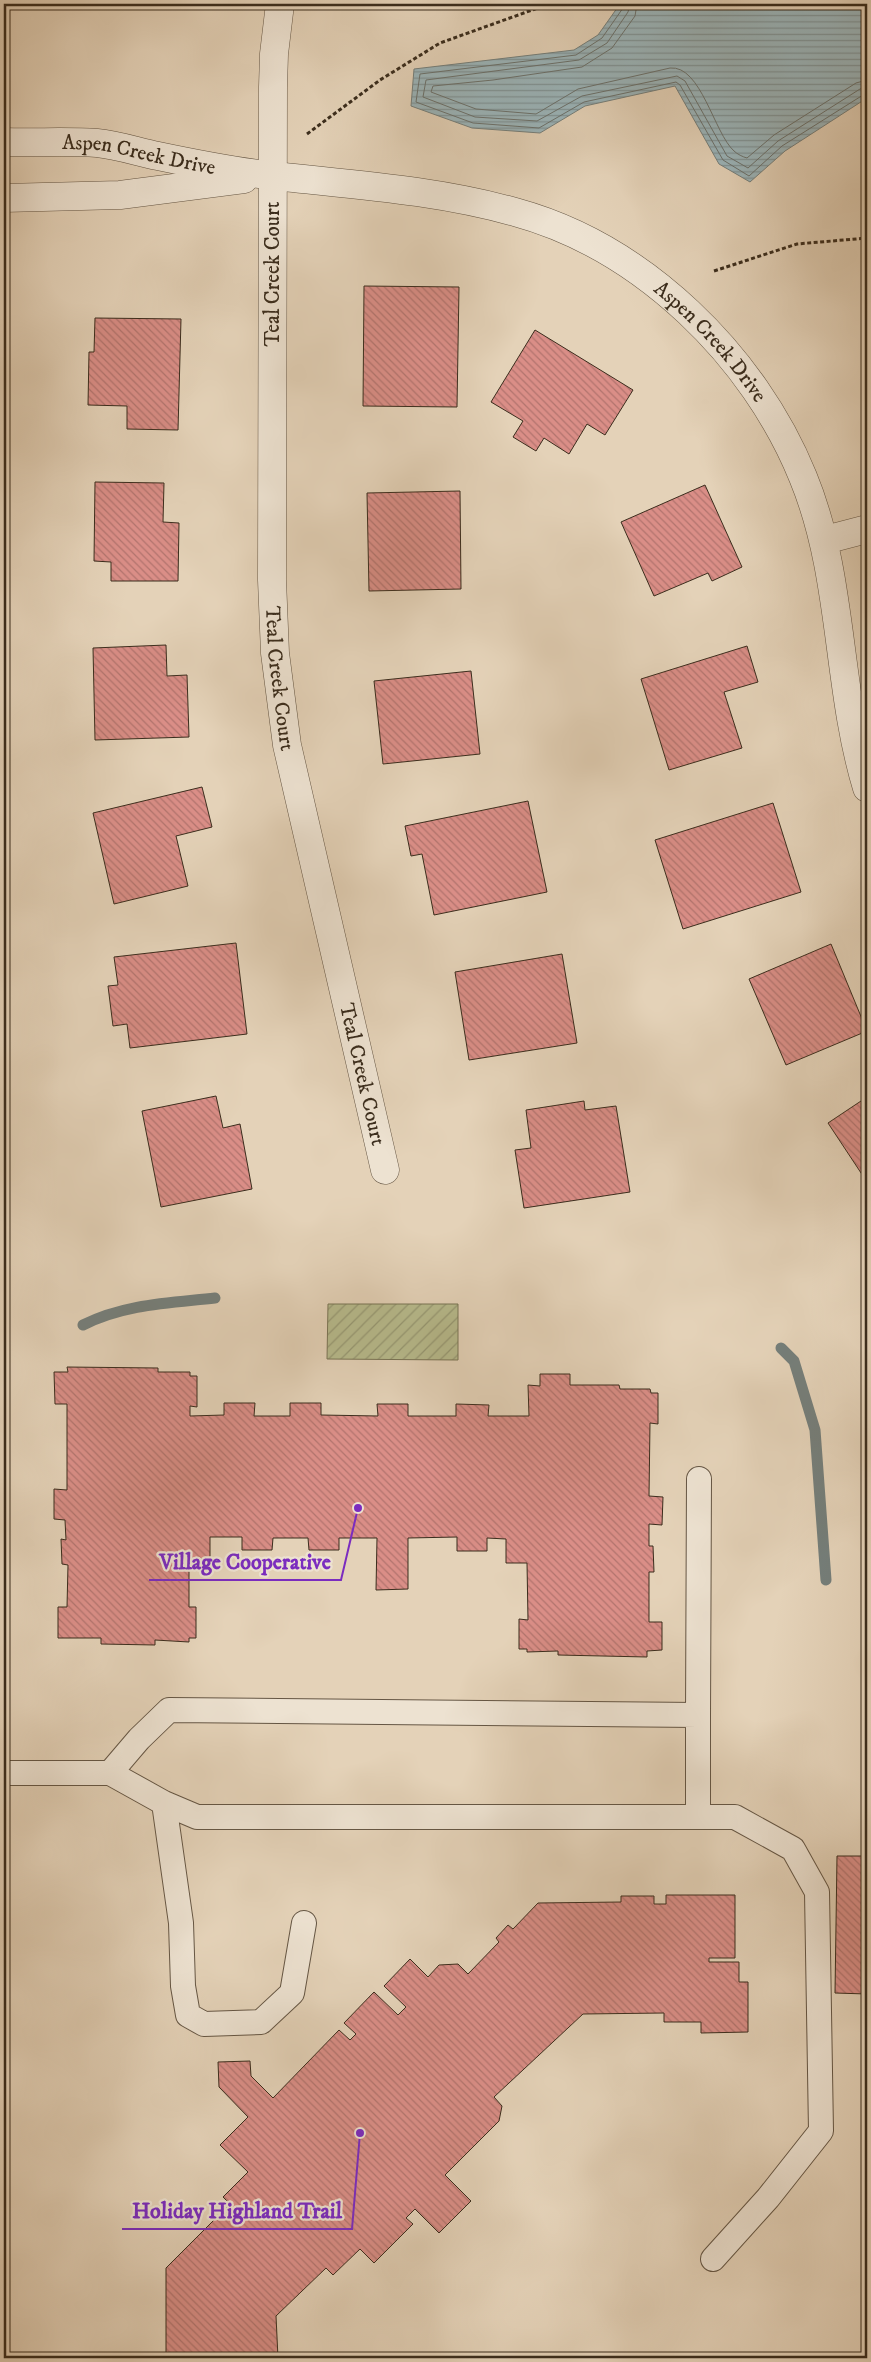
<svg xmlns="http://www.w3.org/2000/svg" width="871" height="2362" font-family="'IM FELL DW Pica',serif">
<defs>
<pattern id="garden-furrows" width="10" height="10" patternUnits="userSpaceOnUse" patternTransform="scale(1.25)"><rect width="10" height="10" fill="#b7bb8d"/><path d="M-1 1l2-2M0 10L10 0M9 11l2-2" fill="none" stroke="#969873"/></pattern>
<pattern id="water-rules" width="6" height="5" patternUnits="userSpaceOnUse" patternTransform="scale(1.25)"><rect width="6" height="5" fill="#9bb5ba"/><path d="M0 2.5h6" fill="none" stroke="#809497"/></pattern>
<pattern id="building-back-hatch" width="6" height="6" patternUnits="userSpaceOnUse" patternTransform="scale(1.25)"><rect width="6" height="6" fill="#da8e87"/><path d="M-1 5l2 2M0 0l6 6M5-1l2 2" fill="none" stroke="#b2746e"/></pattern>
</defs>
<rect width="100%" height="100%" fill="#e4d2b8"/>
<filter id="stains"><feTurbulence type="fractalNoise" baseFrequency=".004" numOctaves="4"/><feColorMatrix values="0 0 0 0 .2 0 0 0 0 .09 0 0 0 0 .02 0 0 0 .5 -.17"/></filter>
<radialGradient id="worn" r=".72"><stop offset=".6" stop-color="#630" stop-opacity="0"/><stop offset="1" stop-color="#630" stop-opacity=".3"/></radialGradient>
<path fill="url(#garden-furrows)" stroke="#797455" d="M328,1304H458V1360L327,1359Z"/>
<path fill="url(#water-rules)" stroke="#757f7b" d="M620,4H867V98L785,151L750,182L719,164L675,86L585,106L540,133L472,128L411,106L414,69L574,50L598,35Z"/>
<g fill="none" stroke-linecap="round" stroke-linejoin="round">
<path stroke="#6b716c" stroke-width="1" d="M624,4L623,8L602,38L576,55L420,74L416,102L473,123L539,128L584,102L676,82L680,85L723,160L749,176L782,146L863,95L867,94
M630,4L628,12L607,43L579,60L426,80L423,97L475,117L537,121L582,96L677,76L685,81L727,156L748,168L778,141L860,89L867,88
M637,4L635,16L612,48L582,67L493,80L433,86L431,92L476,109L536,114L578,89L670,68C701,65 714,133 734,151C737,154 743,157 747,158L774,135L856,83L867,80"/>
<path stroke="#757f7b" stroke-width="11" d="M83,1325C125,1304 170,1303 215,1298
M781,1348L794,1361L815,1430L826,1580"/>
</g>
<path fill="url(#building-back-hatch)" stroke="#3b2d1d" d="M364,286L459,287L457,407L363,406Z
M95,318L181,319L178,430L127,429V406L88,405L89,352H94Z
M862,322H867V415H865Z
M535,330L633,390L605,435L587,424L569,454L544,438L536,451L513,437L523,421L491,402Z
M95,482L164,483L163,522L179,523L178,581H111V562L94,561Z
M705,485L742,567L712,581L708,573L654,596L621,522Z
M460,491L461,589L369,591L367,493Z
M166,645L167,676L187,675L189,737L95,740L93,648Z
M747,646L758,682L724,692L742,748L669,770L641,679Z
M471,671L480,754L383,764L374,681Z
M202,787L212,827L176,836L188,886L114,904L93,813Z
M528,801L547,892L434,915L422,854L411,856L405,826Z
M773,803L801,892L683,929L655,840Z
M236,943L247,1034L130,1048L127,1024L113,1026L108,986L118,985L114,957Z
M831,944L867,1031L786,1065L749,979Z
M562,954L577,1043L469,1060L455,972Z
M216,1096L223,1128L240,1124L252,1189L161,1207L142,1111Z
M867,1097V1182L828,1123Z
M584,1101L585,1110L616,1106L630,1192L524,1208L515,1150L531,1148L526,1110Z
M67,1367L158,1368V1372H190V1376H197V1407L190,1406V1416L224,1415V1403H255L254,1416H290V1403H321V1415L378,1416L377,1404H408V1416H456V1404L489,1405L488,1416H529L528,1385L540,1386V1374H570V1385H619L620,1389H650L651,1393H658V1424L650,1423L649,1496L663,1497L662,1525L649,1524V1546H653L654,1572H649V1622H662V1650L647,1651V1657L558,1655V1651L527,1652V1649H519V1619L528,1620L527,1563H506V1539L487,1538V1551H457V1537L408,1538V1589L376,1590L377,1538H339V1550H309L308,1538H273L272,1550H242V1537H210V1559H189V1607H196V1638H189V1642L155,1640V1645L101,1644V1638H58V1607H67L68,1565L62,1564L61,1539L66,1540L65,1520L54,1519V1489L67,1490V1404H55L54,1372H68Z
M837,1856H867V1994L835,1993Z
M666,1895H735V1958H709V1962H739V1982H748V2032L701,2033V2022H664V2013L583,2014L494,2097L502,2106L499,2121L445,2175L471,2201L439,2233L415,2209L406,2218L413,2224L374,2263L360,2249L333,2275L326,2268L276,2316L278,2358H166V2268L230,2204L223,2197L248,2172L220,2145L248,2117L219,2087L218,2062L250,2061L251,2076L273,2098L339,2030L350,2040L356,2034L344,2023L374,1992L398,2015L406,2007L384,1986L410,1959L428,1977L439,1965L458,1964L468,1974L499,1942L496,1938L508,1925L513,1929L538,1903L621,1902V1896H654V1904H666Z"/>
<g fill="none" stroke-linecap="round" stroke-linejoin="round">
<defs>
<path id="lane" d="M698,1715V1817
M4,1773H110L164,1803L197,1817H735L793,1849L817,1892L821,2131L768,2198L713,2259
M110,1773L139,1739L169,1710L698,1715L699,1479
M164,1803L181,1923L183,1986L188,2015L204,2024L261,2022L292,1993L304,1923"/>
<g id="street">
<path id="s1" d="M280,4L274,54L273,87L272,580L275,653L287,745L385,1170"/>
<path id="s2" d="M4,142C35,143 67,141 97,143C118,145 138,152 158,156C196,164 236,172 275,176C356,185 436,190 515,212C643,247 754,356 803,477C844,576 836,686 867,788"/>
<path d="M4,198L120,195L244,179"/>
<path d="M825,540L867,529"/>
</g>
</defs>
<use href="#lane" stroke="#655644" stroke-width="26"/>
<use href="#street" stroke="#655644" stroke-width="29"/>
<path stroke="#3b2d1d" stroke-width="3" stroke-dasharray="4 2.5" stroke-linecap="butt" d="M307,134L380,80L440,43L549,4
M714,271L797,244L867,238"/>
<use href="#lane" stroke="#ede2d1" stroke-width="24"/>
<use href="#street" stroke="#ede2d1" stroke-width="28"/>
</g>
<g text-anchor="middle" stroke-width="4.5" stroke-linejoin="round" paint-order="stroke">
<g font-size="21" fill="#3b2d1d" stroke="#ede2d1">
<text dy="7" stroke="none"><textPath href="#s2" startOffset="136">Aspen Creek Drive</textPath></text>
<text transform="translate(272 274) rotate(-90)" y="7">Teal Creek Court</text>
<text dy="7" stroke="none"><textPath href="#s2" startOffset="756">Aspen Creek Drive</textPath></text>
<text dy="7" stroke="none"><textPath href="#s1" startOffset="675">Teal Creek Court</textPath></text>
<text dy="7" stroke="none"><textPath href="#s1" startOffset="1080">Teal Creek Court</textPath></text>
</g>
</g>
<path fill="none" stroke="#7b2cbf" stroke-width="2" d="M358 1508L341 1580H149M360 2133L352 2229H122"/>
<g fill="#7b2cbf" stroke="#ede2d1" stroke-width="2">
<circle cx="358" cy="1508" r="5"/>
<circle cx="360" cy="2133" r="5"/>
</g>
<g font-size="22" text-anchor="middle" font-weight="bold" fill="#7b2cbf" stroke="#ede2d1" stroke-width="4.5" stroke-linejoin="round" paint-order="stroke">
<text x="245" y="1569">Village Cooperative</text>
<text x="237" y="2218">Holiday Highland Trail</text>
</g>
<rect width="871" height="2362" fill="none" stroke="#e4d2b8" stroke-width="20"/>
<rect x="5" y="5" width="861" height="2352" fill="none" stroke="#3b2d1d" stroke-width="2.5"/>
<rect x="10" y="10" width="851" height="2342" fill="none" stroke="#3b2d1d"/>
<rect width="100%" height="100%" filter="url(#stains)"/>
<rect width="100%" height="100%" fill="url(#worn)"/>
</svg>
